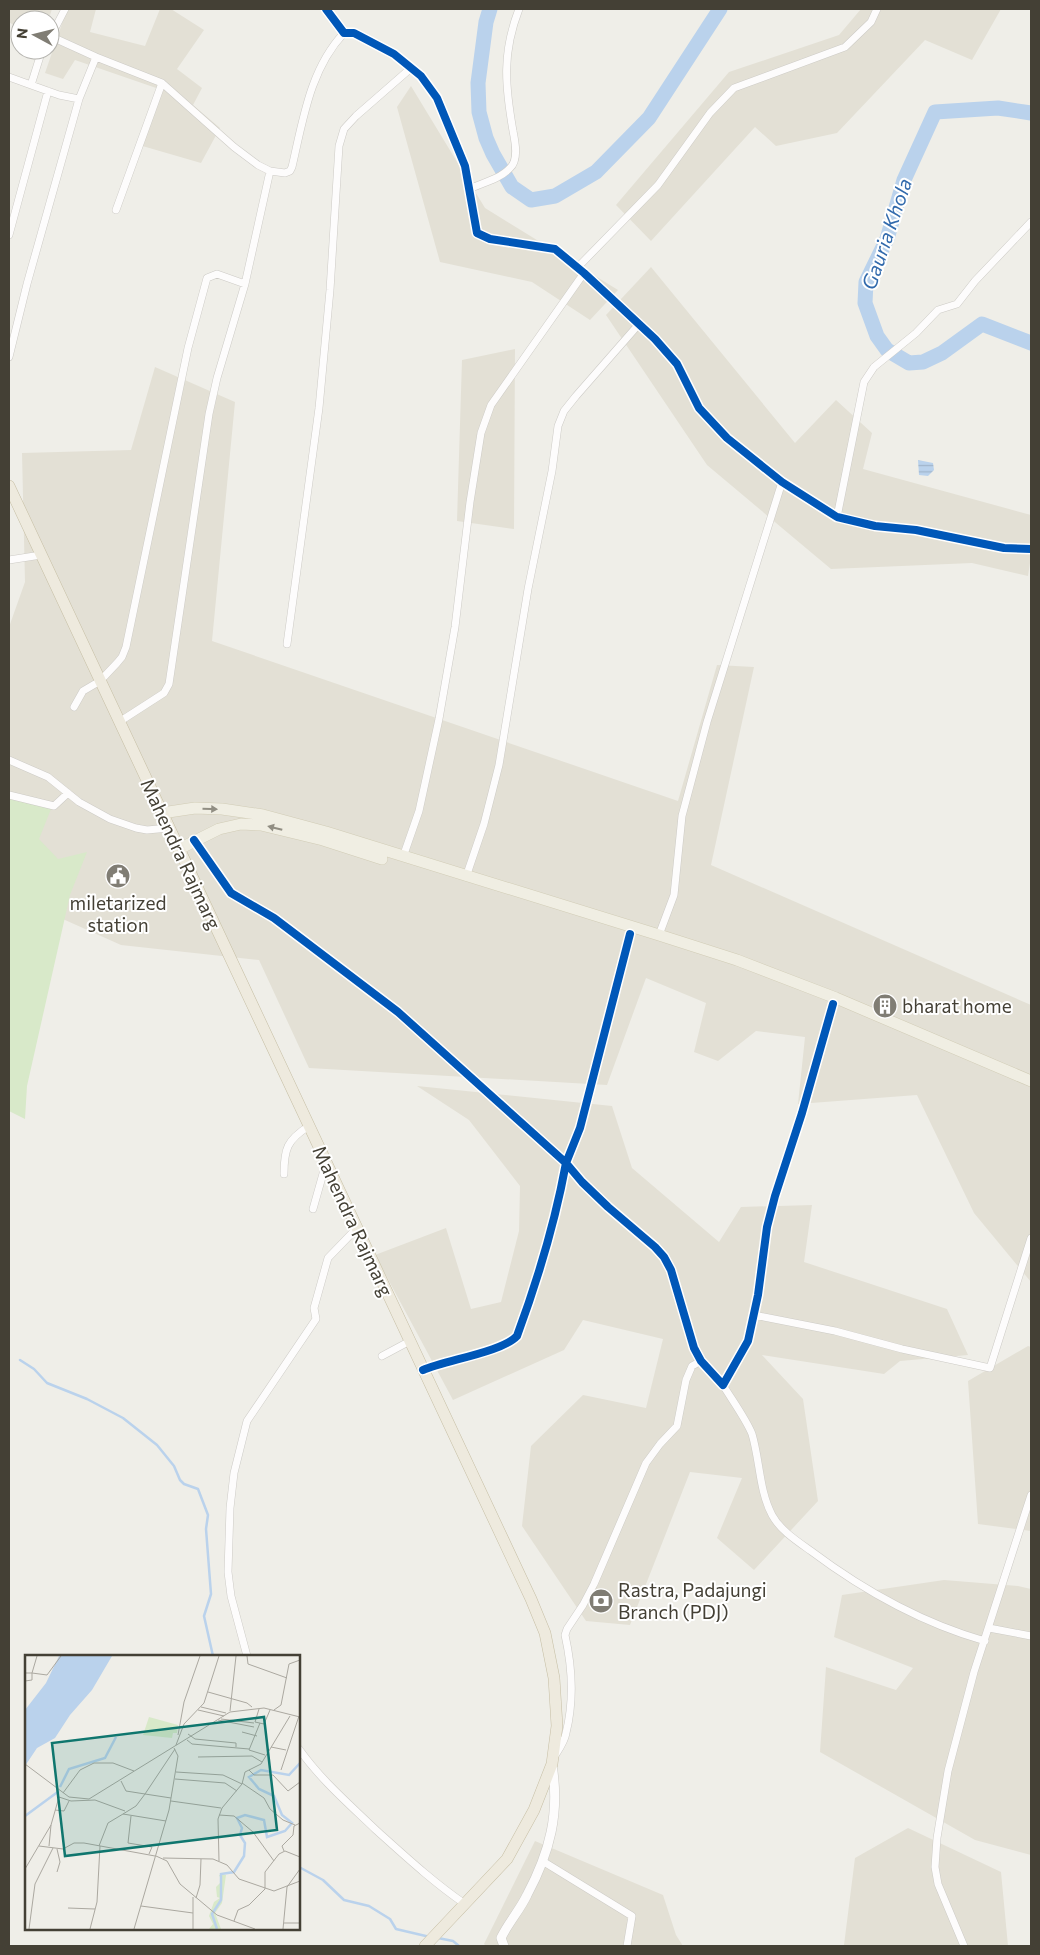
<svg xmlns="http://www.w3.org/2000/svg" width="1040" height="1955" font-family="Commissioner,sans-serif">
<defs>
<pattern id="water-rules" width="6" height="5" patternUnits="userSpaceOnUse" patternTransform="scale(1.25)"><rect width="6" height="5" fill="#bad2ec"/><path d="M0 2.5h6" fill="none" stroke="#a1b5cb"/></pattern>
</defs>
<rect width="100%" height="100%" fill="#efeee8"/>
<path fill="#e3e0d5" d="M9,9H52L50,15L29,12L24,20H20L19,29L9,22Z
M65,9H96L90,32L145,46L160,9H171L204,30L177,69L202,88L193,105L220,128L201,163L139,145L162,90L75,60L63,79L45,73L66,12Z
M861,9H1001L972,60L925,40L837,133L776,146L755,127L651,241L616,205L729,72L839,35Z
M411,86L485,208L618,290L590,320L532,282L440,262L397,107Z
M651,267L795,443L836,400L872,433L863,469L1031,515V556L1028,576L972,563L831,569L707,465L606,315Z
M515,349L514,529L457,521L462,360Z
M155,367L235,402L212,641L678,801L717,665L754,667L711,865L1031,1005V1282L974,1213L917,1095L798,1104L805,1037L756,1031L718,1061L694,1052L706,1003L646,978L607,1085L309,1068L259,960L121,945L9,895V627L25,582L22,453L131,450Z
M417,1086L612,1106L632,1168L719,1242L741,1207L812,1205L804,1262L947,1309L968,1355L900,1361L884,1374L762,1355L803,1399L818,1501L754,1570L717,1538L742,1478L690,1472L630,1625L586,1621L522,1526L531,1446L583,1395L646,1408L663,1339L583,1320L564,1350L453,1400L375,1255L446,1228L471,1309L501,1302L519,1231L520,1186L469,1120Z
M1028,1346L1031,1347V1531L978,1524L968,1381Z
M944,1580L1018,1586L1031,1589V1855L975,1840L820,1752L826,1667L896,1690L913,1668L834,1637L842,1595Z
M908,1828L1001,1872L1008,1946H848L844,1945L855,1858Z
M535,1841L663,1895L676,1935L683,1946H486L484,1944Z"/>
<path fill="#d8e9c9" d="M9,793L53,804L39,839L58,859L87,852L70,895L27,1086L25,1119L9,1111Z"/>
<path fill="url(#water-rules)" d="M918,460L933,463L934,470L928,476L919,475Z"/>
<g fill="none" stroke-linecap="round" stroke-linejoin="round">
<path stroke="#bad2ec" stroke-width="2.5" d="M20,1360L34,1369L47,1383L87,1399L123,1418L157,1445L174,1466L180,1480L184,1484L198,1489L208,1515L206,1529L211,1594L204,1616L213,1656
M299,1867L323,1880L344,1900L369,1906L390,1919L396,1929L430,1937
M438,1938L453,1941L459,1946"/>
<path stroke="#bad2ec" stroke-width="15" d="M490,9L486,22L478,83L479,112L486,138L493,154L512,187L531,200L555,196L596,172L649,118L720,9
M1031,113L998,108L935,112L904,180L887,239L866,282L865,303L877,336L887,350L909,363L923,362L942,353L982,324L1031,343"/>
<defs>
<path id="minor" d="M326,9L344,33H354L394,54L421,76L437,98L465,166L477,233L490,239L555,249L584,273L655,339L677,364L699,408L727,438L782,482L837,517L875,526L916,530L1004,548L1031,549
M52,37L96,57L162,83L234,147L258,165L270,171L285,173L290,171L292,167C303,120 310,69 344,33
M50,38L65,9
M9,77L31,85L42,50
M31,85L59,95L79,99L96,57
M469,189C482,183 500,179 510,168C519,160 515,141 513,131C505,85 502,53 519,9
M116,210L162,83
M9,235L48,91
M578,267L658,185L710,113L734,88L845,47L871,22L877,9
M9,357L27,284L79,99
M837,517L864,382L874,367L916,333L938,310L957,304L975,281L1031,222
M9,560L41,555
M287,644L319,408L330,290L339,146L344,129L356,116L411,68
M74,707L83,691L100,681L117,663L122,657L126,647L188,348L207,278L217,274L245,284
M119,722L164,693L169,684L209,414L217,378L245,284L270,171
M9,760L48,777L79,802L110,819L136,828L147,830L169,828
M9,795L54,806L68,793
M194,840L231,893L274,918L398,1012L566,1163L580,1128L630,934
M403,857L419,811L439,719L455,627L470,502L481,433L491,405L584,273
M466,877L484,824L499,765L528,589L552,471L558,426L564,411L576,396L639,324
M659,935L674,895L682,816L707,722L782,482
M284,1174C284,1149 287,1140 309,1126
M313,1209L326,1163
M754,1315L835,1331L902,1349L990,1368L1031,1238
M382,1356L410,1341
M423,1370C446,1360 502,1352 517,1336C538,1279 555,1223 566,1163L582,1182L608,1207L655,1247L664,1257L671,1270L694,1348L701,1361L723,1385L748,1341L758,1295L767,1227L775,1196L802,1113L833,1004
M723,1385C732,1400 746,1419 752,1434C760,1461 759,1490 772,1515C780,1530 797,1541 811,1551C863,1590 922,1623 985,1641
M989,1628L1031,1636
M247,1656L231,1596L228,1572L230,1508L234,1473L247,1421L316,1319L314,1308L328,1258L356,1229
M299,1749C321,1780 349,1804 376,1830C405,1856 433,1882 465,1904
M556,1754C560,1748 565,1740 566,1733C574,1701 572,1666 565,1635L567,1629L583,1605L594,1584L646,1463L660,1444L677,1426L686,1380L692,1366L701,1361
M544,1862L632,1916L627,1946
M964,1946L938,1884L935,1867L937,1838L948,1771L974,1672L1031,1495"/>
<path id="tertiary" d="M504,1946L501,1938C508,1923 520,1910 527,1895C550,1852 560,1813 552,1765"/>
<path id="primary" d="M162,813L195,808L222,809L263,815L326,832L659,935L737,960L836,998L1031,1081
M179,849L219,829L241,824L261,825L323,840L382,859"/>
<path id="trunk" d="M9,486L531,1599L545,1633L554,1678L557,1726L552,1764L534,1810L507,1859L425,1946"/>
</defs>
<use href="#minor" stroke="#cdcbc6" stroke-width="8"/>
<use href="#tertiary" stroke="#cdcbc6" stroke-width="10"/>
<use href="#primary" stroke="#d1ccb6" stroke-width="12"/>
<use href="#trunk" stroke="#c6bea4" stroke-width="12"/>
<use href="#minor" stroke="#fdfcfc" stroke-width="7"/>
<use href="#tertiary" stroke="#fdfcfc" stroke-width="9"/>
<use href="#primary" stroke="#f0eee3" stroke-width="11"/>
<use href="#trunk" stroke="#eeeade" stroke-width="11"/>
<defs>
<path id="cycleway" d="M326,9L344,33H354L394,54L421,76L437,98L465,166L477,233L490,239L555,249L584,273L655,339L677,364L699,408L727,438L782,482L837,517L875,526L916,530L1004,548L1031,549
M194,840L231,893L274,918L398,1012L566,1163L580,1128L630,934
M423,1370C446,1360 502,1352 517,1336C538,1279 555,1223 566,1163L582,1182L608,1207L655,1247L664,1257L671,1270L694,1348L701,1361L723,1385L748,1341L758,1295L767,1227L775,1196L802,1113L833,1004"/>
</defs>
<use href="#cycleway" stroke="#fff" stroke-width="11"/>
<use href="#cycleway" stroke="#0057b8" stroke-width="8"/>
</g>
<defs><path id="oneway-solid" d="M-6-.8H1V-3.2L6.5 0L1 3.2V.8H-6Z" transform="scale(1.25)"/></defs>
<g fill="#918e83">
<use href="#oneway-solid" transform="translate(210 809) rotate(2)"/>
<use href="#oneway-solid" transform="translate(275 828) rotate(-166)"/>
</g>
<defs>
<symbol id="civic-disc" viewBox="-11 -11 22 22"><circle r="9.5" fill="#807d74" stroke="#fff"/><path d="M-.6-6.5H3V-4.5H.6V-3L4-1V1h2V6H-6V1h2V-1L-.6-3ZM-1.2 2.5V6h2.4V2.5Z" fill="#fff"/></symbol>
<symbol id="building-disc" viewBox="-11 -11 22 22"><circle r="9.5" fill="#807d74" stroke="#fff"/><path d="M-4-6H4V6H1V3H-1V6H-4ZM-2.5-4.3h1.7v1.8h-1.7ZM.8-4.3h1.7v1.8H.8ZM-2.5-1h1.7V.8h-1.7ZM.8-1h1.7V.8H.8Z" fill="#fff"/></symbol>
<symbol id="bank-disc" viewBox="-11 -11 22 22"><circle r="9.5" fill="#807d74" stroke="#fff"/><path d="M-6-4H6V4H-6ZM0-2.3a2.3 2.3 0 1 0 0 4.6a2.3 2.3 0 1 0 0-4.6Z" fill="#fff"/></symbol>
</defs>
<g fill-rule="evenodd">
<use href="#civic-disc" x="104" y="862" width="28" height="28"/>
<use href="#building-disc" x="871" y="992" width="28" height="28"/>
<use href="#bank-disc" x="587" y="1587" width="28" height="28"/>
</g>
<g text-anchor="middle" stroke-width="4" stroke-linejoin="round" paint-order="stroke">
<g font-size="19" fill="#444035" stroke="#fff">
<text transform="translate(181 854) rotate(65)" y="7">Mahendra Rajmarg</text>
<text transform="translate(353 1221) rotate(65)" y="7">Mahendra Rajmarg</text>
</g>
<g font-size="19" fill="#444035" stroke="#fff" text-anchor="start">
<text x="118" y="910" text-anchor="middle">miletarized<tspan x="118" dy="22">station</tspan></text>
<text x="902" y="1013">bharat home</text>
<text x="618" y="1597">Rastra, Padajungi<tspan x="618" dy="22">Branch (PDJ)</tspan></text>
</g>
<g font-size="20" font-style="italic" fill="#326aac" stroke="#fff">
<text transform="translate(887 234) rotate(-71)" y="7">Gauria Khola</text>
</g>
</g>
<g transform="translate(25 1655)">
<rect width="275" height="275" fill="#efeee8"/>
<path d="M194,220H201L197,248L190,258L196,274H184L188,269L184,261L189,247L195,243L192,242L191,232L197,226Z" fill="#d8e9c9"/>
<path d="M124,62L153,70L152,78H148L147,83L118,80Z" fill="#d8e9c9"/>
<path d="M34,1H87L67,35L45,60L30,83L12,93L0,111V55L21,28Z" fill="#bad2ec"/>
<path fill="none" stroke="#bad2ec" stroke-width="2.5" d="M35,132L44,114L80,103L91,82M0,161L34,136M192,274L187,259L196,245V219L209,217L219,201L220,188L215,180L217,173L212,163L220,160L239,165L242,182L260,176L267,168L257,160L249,141L234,134L224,122L236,115L264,120L275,108"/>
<path fill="none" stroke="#aba8a0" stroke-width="1" d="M222,1L223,9L262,23M0,18H7L12,1M0,26L7,25V18L22,20L36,1M183,37L222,48L227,52M176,52L201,58M234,54L230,67L239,69L245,55M173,55L199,61M249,55L256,50L264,9L275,5M205,56L211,1M196,64L229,68M193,65L229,72M235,68L224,95L240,100M217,77L232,81M163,79L170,84L211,88V92M153,80L159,47L175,1M162,85L167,89L224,94M151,90L159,69L179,48L194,1M246,92L261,95M173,102L227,101L237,107M0,109L44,142L64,144L205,57L239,53L275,62M224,115L229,120H248L263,136L275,127M256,115L274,61M151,117L198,120L217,129M150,124L200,128L212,136M96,126L101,136L120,139L111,151L98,159L141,166M217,128L239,143L245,154L258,165L270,170M38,138L55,115L69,108H88L109,116M146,143L120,139L150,94M146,146L196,153M30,155L39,156L44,146M194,160L209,161L228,177L249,206M106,161L103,188L127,192L124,199M14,191L38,194L49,188H59L130,201M24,191L26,170M74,191L83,168L98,159M32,194L35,207L32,217M259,196L257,191L268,180L269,171L275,168M131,201L142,206L155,229L192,260L230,274M138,203L188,204L202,210L214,224L249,236L275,226M194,206L193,164L197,153L217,129L220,117L236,109L265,61M0,214L26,170L34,142L46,146L70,145L100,156M171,243L175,230L176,204M116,251L168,258M43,253L70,254M209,266L213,255L224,250L240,234V217L254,199L260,196L275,202M259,268H275M4,274L10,229L28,193M65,274L72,247L75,191M109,274L144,155L153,101L149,93M168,274V242M258,274L262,232L275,214"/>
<path fill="#0f766e" fill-opacity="0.15" stroke="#0f766e" stroke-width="2.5" d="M239,62L252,175L40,201L27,88Z"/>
<rect width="275" height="275" fill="none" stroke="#444035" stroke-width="2.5"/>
</g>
<rect width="1040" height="1955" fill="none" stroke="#444035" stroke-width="20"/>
<g transform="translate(35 35) rotate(277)"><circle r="24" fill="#ffffff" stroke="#b4b3ae"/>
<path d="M0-4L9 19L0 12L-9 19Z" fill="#807d74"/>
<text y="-8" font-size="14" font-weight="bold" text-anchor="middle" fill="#444035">N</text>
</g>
</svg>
